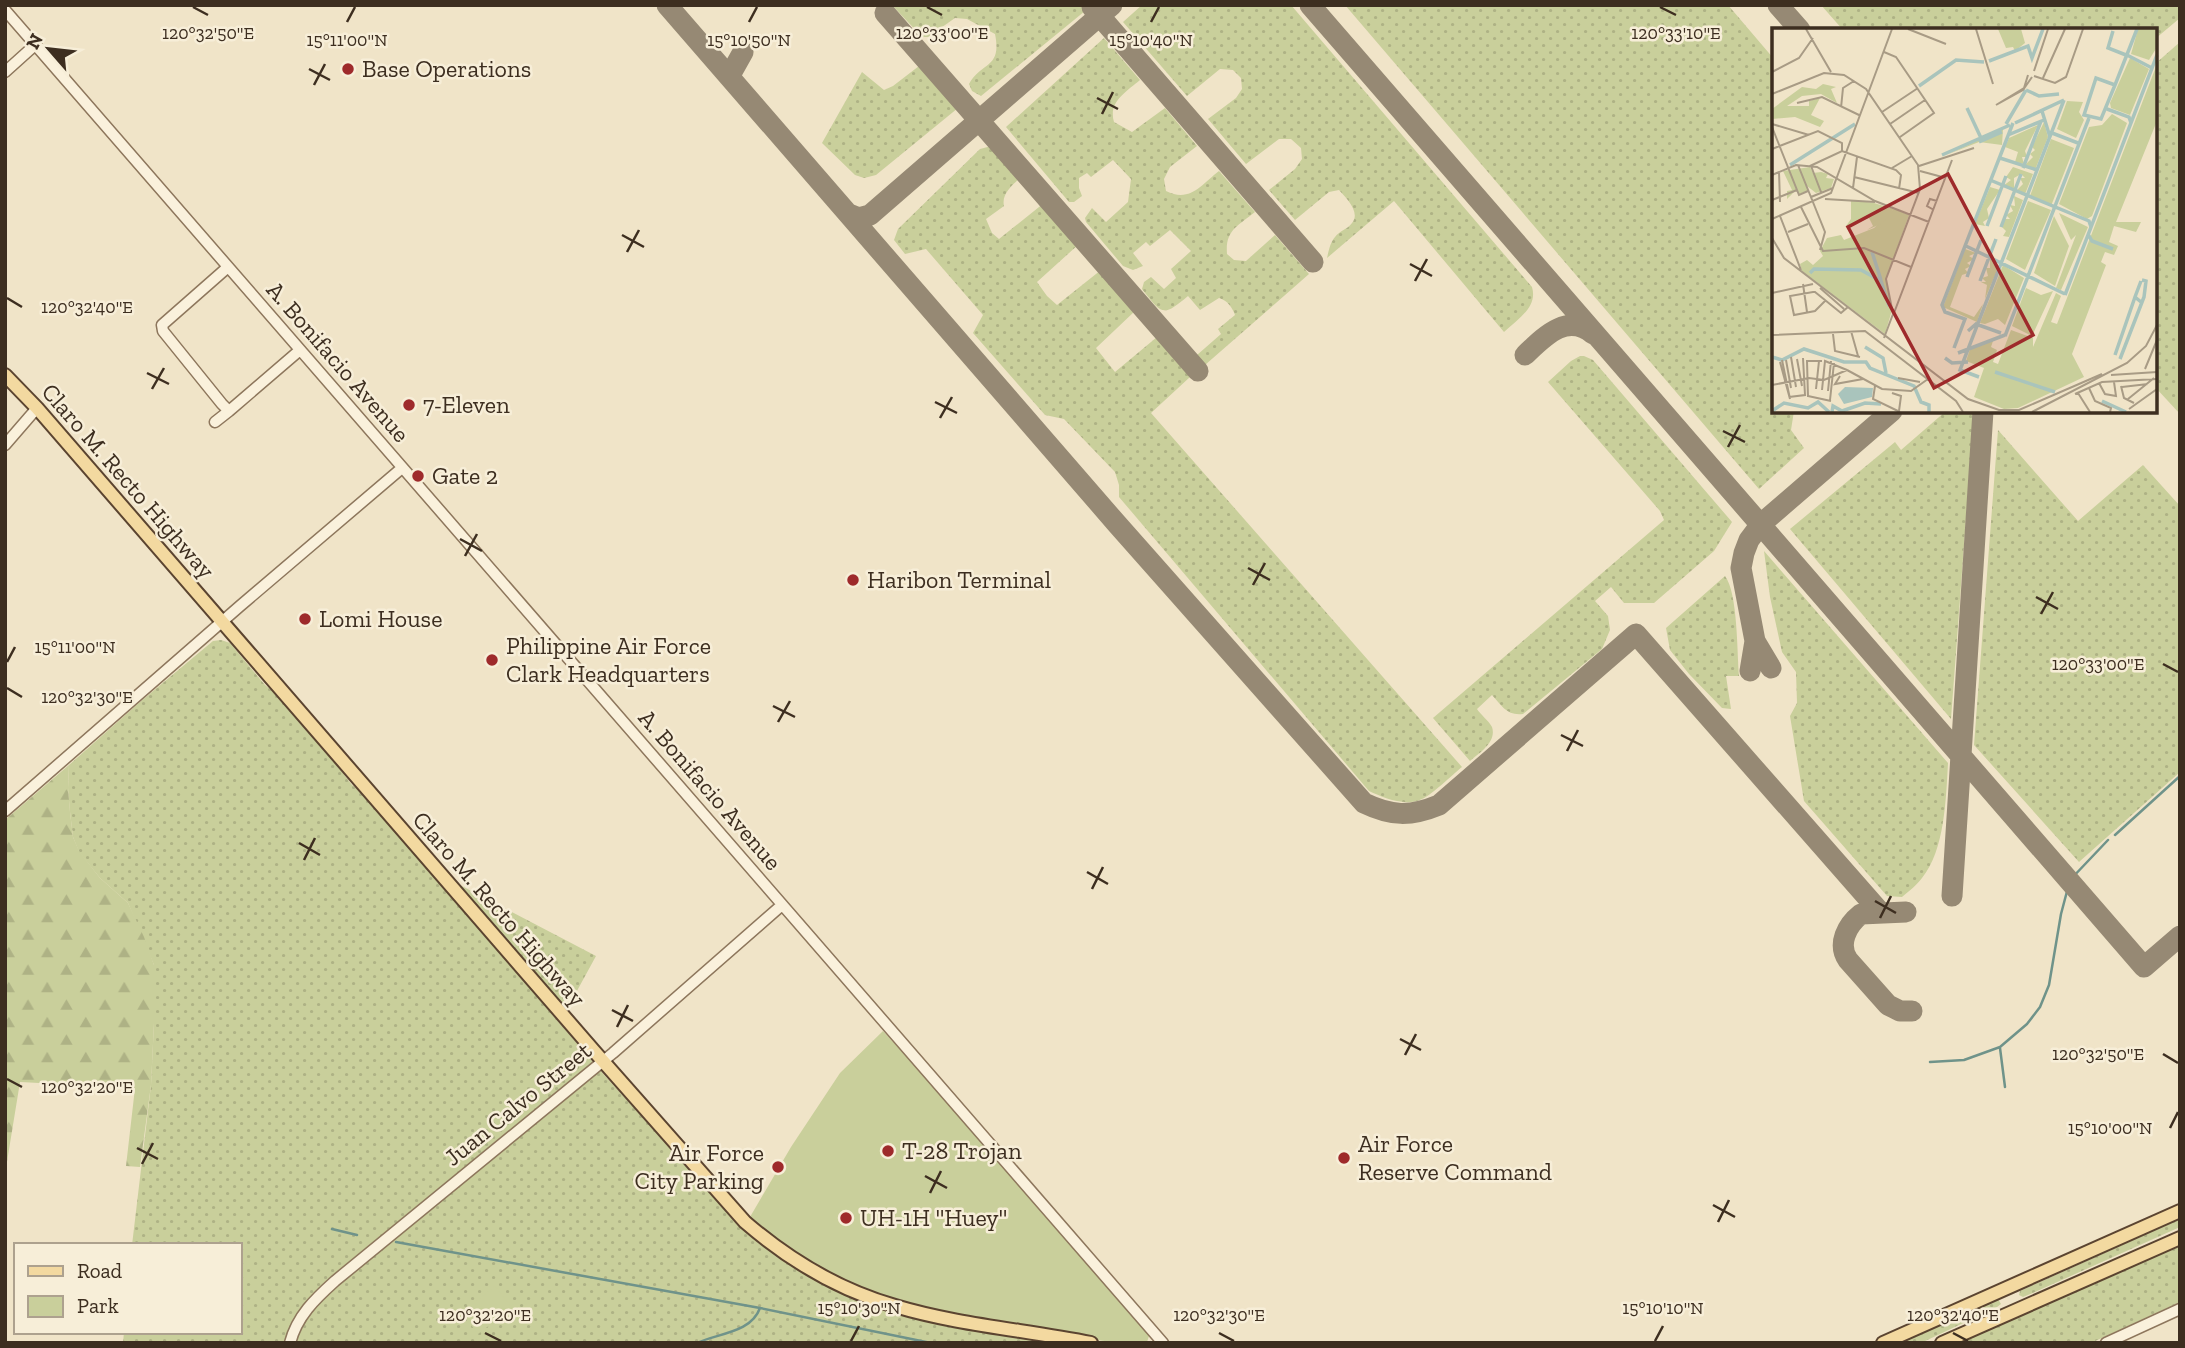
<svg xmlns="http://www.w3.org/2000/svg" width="2185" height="1348" font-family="'Zilla Slab',serif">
<defs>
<pattern id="grass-dots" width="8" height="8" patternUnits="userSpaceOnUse" patternTransform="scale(1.75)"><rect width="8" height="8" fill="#c9cf9b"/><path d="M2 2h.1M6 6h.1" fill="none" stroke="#aeb285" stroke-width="1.8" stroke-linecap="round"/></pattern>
<pattern id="forest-firs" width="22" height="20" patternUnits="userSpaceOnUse" patternTransform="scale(1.75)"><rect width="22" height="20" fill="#c9cf9b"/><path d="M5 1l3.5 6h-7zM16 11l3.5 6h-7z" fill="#aeb285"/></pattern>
</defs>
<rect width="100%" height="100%" fill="#f0e4c8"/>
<path fill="url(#grass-dots)" d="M892,5H1080L1085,11L981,96L972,91L969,84C982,61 1002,69 995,34L967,19L955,18L928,37H922Z
M1142,5H1291L1532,287C1538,307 1518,319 1504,332L1394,201L1327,258C1329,250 1330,243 1335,237C1339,231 1348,229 1352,223C1361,212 1346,198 1339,190L1329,192L1295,220L1269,190L1295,169L1302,159L1301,148L1291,139H1279L1246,164L1208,119L1236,98L1242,89L1241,78L1233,70L1220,69L1187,96L1123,22Z
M1345,5H1728L1774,59V411H1794L1791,430L1804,448L1759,489Z
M1821,5H2180V18L2155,39V30H1843Z
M1104,38L1140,80C1126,92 1108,102 1114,122L1132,132L1165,108L1197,146L1170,167L1164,179L1166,191C1190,203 1201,185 1219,171L1255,212C1238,226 1225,230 1227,254L1234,260L1246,261L1275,235L1309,274L1205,365L1197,355L1221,334L1218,329L1235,315C1232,307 1228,301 1219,298L1200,310L1188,296C1162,318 1162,314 1142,289L1144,282L1151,277L1164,289L1176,278L1171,269L1191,251L1170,230L1150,246L1146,242L1133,253L1143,266L1133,270L1123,266L1086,222L1085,218L1092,208L1106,222L1128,202L1131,179L1113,160L1091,177L1087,173L1079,178V188L1082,196L1074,202H1069L1006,127Z
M2180,42V414L2155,387V64Z
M919,66L958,108L876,175L864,178L855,175L822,143L862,72L884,90L893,86Z
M995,145L1022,176C1014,184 1001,193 1004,206L986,219L992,233L999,239L1044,203L1079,244L1037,282L1047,296L1057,305L1101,270L1135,311L1096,348L1115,372L1157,337L1190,377L1151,413L1462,767C1452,775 1433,794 1422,799C1405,807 1384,798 1369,791L1119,497V485L1115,472L1064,419L1045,415L973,333L983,315L926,249L905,254L894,240L898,229L980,149Z
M1580,356H1584L1593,360L1732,522L1714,551L1654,603H1624L1611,587L1595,601L1608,616L1610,630L1602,649L1523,714C1507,716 1502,706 1492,695L1477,709C1480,714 1489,721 1492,727C1497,742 1479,753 1470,761L1433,718L1664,520L1660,511L1548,382L1571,361Z
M1946,411H1974L1951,719L1790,529L1895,442L1901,450Z
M1998,430L2078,521L2143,465L2180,506V772L2079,862L1974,745Z
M1764,551L1948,763C1946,798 1945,850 1922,878C1917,885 1909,891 1902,897L1887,896L1804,801L1790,716L1797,703L1796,672L1782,652L1770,597Z
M1725,576C1738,593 1737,653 1739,676H1726L1731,709L1722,708L1689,674L1670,650L1666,628Z
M221,640L230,643L265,685L282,699L304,723L352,785L370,799L411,850L605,1076L739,1223L841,1290L1067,1343H123L124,1332H240V1245H132L151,1085L154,1023V965L128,903L100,878L79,852L73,837L70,812L68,788L69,765L140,702L213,641Z
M456,883L596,956L566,1011Z
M2180,1219V1227L2035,1292L2023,1297L2019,1295L2020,1291Z
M2180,1246V1302L2091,1343H1957Z
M1998,1299L2001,1304L1997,1307L1921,1343H1899Z"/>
<path fill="url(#forest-firs)" d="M69,765L68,788L70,812L73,837L79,851L100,878L128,903L144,937L154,965V1023L151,1085L140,1167L126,1166L135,1088L20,1082L5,1174V820Z"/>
<path fill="#c9cf9b" d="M883,1031C973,1128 1055,1232 1145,1329L1149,1336L1147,1342C1116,1346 1082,1337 1051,1332C970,1319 870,1303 801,1256C783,1244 767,1230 750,1217L791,1147L840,1073Z
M495,1286L512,1308L478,1334L462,1313Z"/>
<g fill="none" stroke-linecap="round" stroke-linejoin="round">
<path stroke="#6f938a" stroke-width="2.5" d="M2115,835L2180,776
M2000,1048L2005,1087
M1930,1062L1964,1060L2000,1047L2027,1024L2040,1007L2049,985L2061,914L2070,880L2108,840
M332,1229L357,1235
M396,1242L760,1308
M697,1343C718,1333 751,1333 760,1308L931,1343"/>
<path stroke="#968974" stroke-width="21" d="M667,5L1117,524L1364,803C1391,816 1410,817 1439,805L1636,634L1881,913
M1310,5L2144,967L2180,936
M1778,5L1800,30
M1092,7L1313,262
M885,13L1198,371
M729,77L743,52
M849,214L859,218L870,215L1112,5
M1525,355C1544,337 1567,312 1593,334
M1771,668L1755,641L1741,568L1744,553L1749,540L1761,524L1892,411
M1750,671L1755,641
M1952,896L1983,411
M1906,912L1861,914C1847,925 1837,944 1848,960L1888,1005L1900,1011H1912"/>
<defs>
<path id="minor" d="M5,10L1163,1343
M5,72L35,45
M228,267L162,325L163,331L222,404L229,411L300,350
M215,422L229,411
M5,445L37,408
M5,811L240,606L402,468
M290,1343C297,1316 315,1299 335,1281L613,1053L782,905
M2106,1343L2180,1309"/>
<path id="major" d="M5,375L37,408L594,1051L745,1222C789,1260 839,1290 895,1306C958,1325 1026,1330 1091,1343
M1883,1343L2180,1211
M1942,1343L2180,1238"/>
</defs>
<use href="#minor" stroke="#8d765c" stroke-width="13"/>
<use href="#major" stroke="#5b4430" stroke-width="16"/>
<use href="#minor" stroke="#faf1dc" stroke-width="10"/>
<use href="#major" stroke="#f3d9a0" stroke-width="12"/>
</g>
<path fill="none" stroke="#3d2e20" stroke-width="2.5" d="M193,7L208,15M927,7L942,15M1660,7L1676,15M347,22L355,7M749,22L757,7M1151,22L1159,7M309,69L330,80M314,85L325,64M1097,98L1118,109M1102,114L1113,92M622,235L644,247M627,252L639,230M1410,264L1432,276M1415,281L1427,259M7,298L22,307M147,373L169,384M152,389L164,368M935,402L957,413M940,418L952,397M1723,431L1745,442M1728,447L1740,425M460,539L482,551M465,556L477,534M1248,568L1270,580M1253,585L1265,563M2036,597L2058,609M2041,614L2053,592M7,662L15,647M2163,664L2178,672M7,688L22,697M773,706L795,717M778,722L790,701M1561,735L1583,746M1567,751L1578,730M299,843L320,855M304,860L315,838M1087,872L1108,884M1092,889L1103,867M1875,901L1896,913M1880,918L1891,896M612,1010L633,1021M617,1027L628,1005M1400,1039L1421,1050M2163,1054L2178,1063M1405,1055L1416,1034M7,1079L22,1087M2170,1128L2178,1112M137,1148L158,1159M142,1164L153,1143M925,1176L947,1188M930,1193L941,1171M1713,1205L1735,1217M1718,1222L1729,1200M485,1333L501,1341M1219,1333L1234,1341M1953,1333L1968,1341M851,1341L859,1326M1655,1341L1663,1326"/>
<g fill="#9e2a2b" stroke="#f7eed8" stroke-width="2.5">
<circle cx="348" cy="69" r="7"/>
<circle cx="409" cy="405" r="7"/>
<circle cx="418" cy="476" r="7"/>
<circle cx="853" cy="580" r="7"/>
<circle cx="305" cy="619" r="7"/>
<circle cx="492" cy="660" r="7"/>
<circle cx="888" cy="1151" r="7"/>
<circle cx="1344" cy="1158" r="7"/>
<circle cx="778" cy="1167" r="7"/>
<circle cx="846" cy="1218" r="7"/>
</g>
<g text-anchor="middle" stroke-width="5" stroke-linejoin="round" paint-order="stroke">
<g font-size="24" fill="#3d2e20" stroke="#f7eed8" text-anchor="start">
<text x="362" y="77">Base Operations</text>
<text x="423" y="413">7-Eleven</text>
<text x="432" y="484">Gate 2</text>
<text x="867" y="588">Haribon Terminal</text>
<text x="319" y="627">Lomi House</text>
<text x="506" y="654">Philippine Air Force<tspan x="506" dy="28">Clark Headquarters</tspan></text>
<text x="1358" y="1152">Air Force<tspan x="1358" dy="28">Reserve Command</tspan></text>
<text x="902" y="1159">T-28 Trojan</text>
<text x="764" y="1161" text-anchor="end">Air Force<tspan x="764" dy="28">City Parking</tspan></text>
<text x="860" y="1226">UH-1H "Huey"</text>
</g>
<g font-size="24" fill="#3d2e20" stroke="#f7eed8">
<text transform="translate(338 362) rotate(49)" y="8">A. Bonifacio Avenue</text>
<text transform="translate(128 481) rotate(49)" y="8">Claro M. Recto Highway</text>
<text transform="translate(710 790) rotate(49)" y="8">A. Bonifacio Avenue</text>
<text transform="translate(499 909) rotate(49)" y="8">Claro M. Recto Highway</text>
<text transform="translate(518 1104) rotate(-39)" y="8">Juan Calvo Street</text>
</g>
</g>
<g transform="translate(1772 28)">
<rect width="385" height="385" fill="#f0e4c8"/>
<path d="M226,1H249L253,15L243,23L241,19L234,20ZM366,1H385V19L377,32L359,26ZM358,30L377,41L358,87L339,80L338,75ZM385,36V93L344,194H369L364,204L342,198L337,214L346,218L342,227L333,224L329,234L334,237L300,326L312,349L246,380L232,381L202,369L212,340L194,333L198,321L222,310L219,319L225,322L221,334L226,336L239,302L261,310V319L284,265L289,268L279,294L285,296ZM295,73L311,74L307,84L312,92L304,110L285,101ZM340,86L355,95L320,188L315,191L287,176L317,99L330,97ZM272,94L276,109L263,142L253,137L261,129L258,126L263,122L260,119ZM266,97L253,123L255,129H250L252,136L243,134L246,124L233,119L237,110ZM231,101L230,117L207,114L174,127ZM279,111L302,120L279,178L258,168ZM241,139L261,146L253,166L244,163L251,156L248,150H253L249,146L242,150V162L231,158L239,152L234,149ZM218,159L228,162L215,181L217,190L211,194L213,198L203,196ZM242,168L251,172L237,209L231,208L234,203L229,198L233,191H238L234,187L241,183L238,177L243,178ZM256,173L279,182L253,242L234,231ZM122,181L137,187L114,251L120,282L113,306L30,243L28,236L35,232L41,237L51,228L48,223L55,210L69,207L72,212L102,200ZM287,185L316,199L289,262L284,260L304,207L299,212ZM282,188L297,218L283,258L262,245ZM193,221L204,225L197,228L202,231L195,235L199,238L193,241L196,245L190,247L178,279L202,289L211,276L205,294L171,279ZM218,230L227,238L213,271L215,257L209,254H214L210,250L216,248L214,240H218ZM231,237L252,250L233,297L226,291L213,296L208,295ZM254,260L269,267L281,263L260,308L240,298Z" fill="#c9cf9b"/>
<path d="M51,56L64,59L59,61L65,75L49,66L30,68L15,78H37V73L48,70L39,87L52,93L48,99L23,89L0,91V81L30,59L44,61ZM38,139L41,145L49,144L56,146L54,150L62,151L59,160L44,165L35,158V163L27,166L25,161L15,171V163L20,162L11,143ZM79,172L102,175L122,181L111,195L95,202L101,198L97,190L74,198L79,191Z" fill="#c9cf9b"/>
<path d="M73,359L101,360L100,369L72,376L66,366Z" fill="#a9c4bc"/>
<path fill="none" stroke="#a9c4bc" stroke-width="3.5" d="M341,3L336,20L354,27M355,27L380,40M217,33L256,18L260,30L271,1M343,57L324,50L312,87L329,91L343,57L365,1M147,58L184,32L212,34M254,62L267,68L287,66M195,80L209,110M335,81L357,89L359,95M270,83L278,109M243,95L292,72M234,96L254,62M280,105L306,115M236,107L272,92M207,114L230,104M170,127L238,97M228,130L265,142M18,137L83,96M251,140L269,93M218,152L317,193L319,199M215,198L234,148M229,199L249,146M316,206L320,213L341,221M194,218L293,266M100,224L109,252M38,245L42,241L89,242L109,253L117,278M195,249L209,212M208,253L224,211M369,253L363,269L369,274M293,267L385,27M196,303L204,296L229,305M233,308L317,90M93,319L111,330L114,345M182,320L193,291L173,284L170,277L241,95M186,325L233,307M343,327L363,269M0,329L10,332L32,321L72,334H94L98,340L142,358L149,374L157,377V384M173,330L180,335L196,334M348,331L372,269L374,253L370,252M223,344L283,364M207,349L188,342L292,72M330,373L354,384M0,383L12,375L36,380L46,374L57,384M60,384L61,378L70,383L93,375L109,376"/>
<path fill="none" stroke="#a89b85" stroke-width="2" d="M34,1L59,44M136,1L174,16M204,1L221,56M112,24L124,29L162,85L128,109M262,43L276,1M0,44L27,30L41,10M256,47L252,60L224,77L251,62L260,49M262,48L283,55L294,49L311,1M271,50L293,1M0,66L52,45L72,47L94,61L146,137L148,161L114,251L121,286L112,310M25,75L50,69L87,87M69,80L71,60L82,53M110,84L146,60M0,96L37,107M118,96L153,72M0,99L27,167L36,163M0,121L46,103L70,115V123M26,137L53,204L48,222M38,138L70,123L124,142L129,147L127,161M39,138L49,164M147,138L202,120M120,140L140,128M148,143L174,150M7,144L8,174M0,147L24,137L45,139L103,173L157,194M82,149L147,165M81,160L85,129M39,169L61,160M53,171L103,174M0,172L25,162M29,179L51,223L92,220L139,239M162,182L155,178L158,171L165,173M8,188L29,242M0,191L59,165L120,1M16,204L36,196M0,210L12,230L196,371L227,382H247L330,346M31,256L35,284M48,260L72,281M0,265L41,256M53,273L43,283L22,287L18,268L41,264H43L69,285L76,279M122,285L180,132M79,303L86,328M61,306L63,323L88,329M0,307L93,303L184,373L191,384M19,329L24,359M25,331L30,358M14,332L19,360M8,334L18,371L10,332M373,341L385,312M75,342L110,361L139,363L156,351M339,347L385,344M68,348L63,356L91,351M126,350L148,354M327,355L333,366L344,368L342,354M0,357L37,350L52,352L75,342M103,358L101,371L128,384M349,358L352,370L362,375M350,359L376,356M317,360L323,373L339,380L338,384M44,361L47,333M50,362L53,333L75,342M56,363L59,333M120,365L129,368L127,383M306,365L318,384M303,366L330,354L385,351M36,368L59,373M17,369L33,367L31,330M36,369L35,333H50M356,371L382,350M58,372L62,335M357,381L385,361M260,384L355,335L374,318L385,297"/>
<path fill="#9e2a2b" fill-opacity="0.15" stroke="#9e2a2b" stroke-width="3.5" d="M176,146L261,307L162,360L76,199Z"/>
<rect width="385" height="385" fill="none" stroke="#3d2e20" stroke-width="3.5"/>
</g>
<g font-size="18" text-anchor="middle" fill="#3d2e20" stroke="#f7eed8" stroke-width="5" stroke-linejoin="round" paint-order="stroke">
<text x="208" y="39">120°32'50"E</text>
<text x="942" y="39">120°33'00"E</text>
<text x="1676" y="39">120°33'10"E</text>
<text x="347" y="46">15°11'00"N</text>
<text x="749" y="46">15°10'50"N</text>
<text x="1151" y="46">15°10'40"N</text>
<text x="87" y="313">120°32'40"E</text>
<text x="75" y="653">15°11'00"N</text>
<text x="2098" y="670">120°33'00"E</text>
<text x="87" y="703">120°32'30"E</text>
<text x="2098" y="1060">120°32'50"E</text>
<text x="87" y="1093">120°32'20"E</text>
<text x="2110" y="1134">15°10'00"N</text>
<text x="859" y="1314">15°10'30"N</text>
<text x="1663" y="1314">15°10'10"N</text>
<text x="485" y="1321">120°32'20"E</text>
<text x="1219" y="1321">120°32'30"E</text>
<text x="1953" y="1321">120°32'40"E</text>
</g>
<rect width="2185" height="1348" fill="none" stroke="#3d2e20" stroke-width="14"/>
<rect x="14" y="1243" width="228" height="91" fill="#f7eed8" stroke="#ada18e" stroke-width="2"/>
<rect x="28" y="1266" width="35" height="10" fill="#f3d9a0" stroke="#ada18e" stroke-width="2"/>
<text x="77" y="1278" font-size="21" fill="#3d2e20">Road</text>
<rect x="28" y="1296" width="35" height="21" fill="#c9cf9b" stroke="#ada18e" stroke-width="2"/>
<text x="77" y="1313" font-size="21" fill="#3d2e20">Park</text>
<g transform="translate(49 49) rotate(298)" stroke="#f7eed8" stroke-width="5" paint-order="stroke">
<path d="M0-5L12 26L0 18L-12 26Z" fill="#3d2e20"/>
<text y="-10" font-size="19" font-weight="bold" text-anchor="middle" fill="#3d2e20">N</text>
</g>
</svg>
